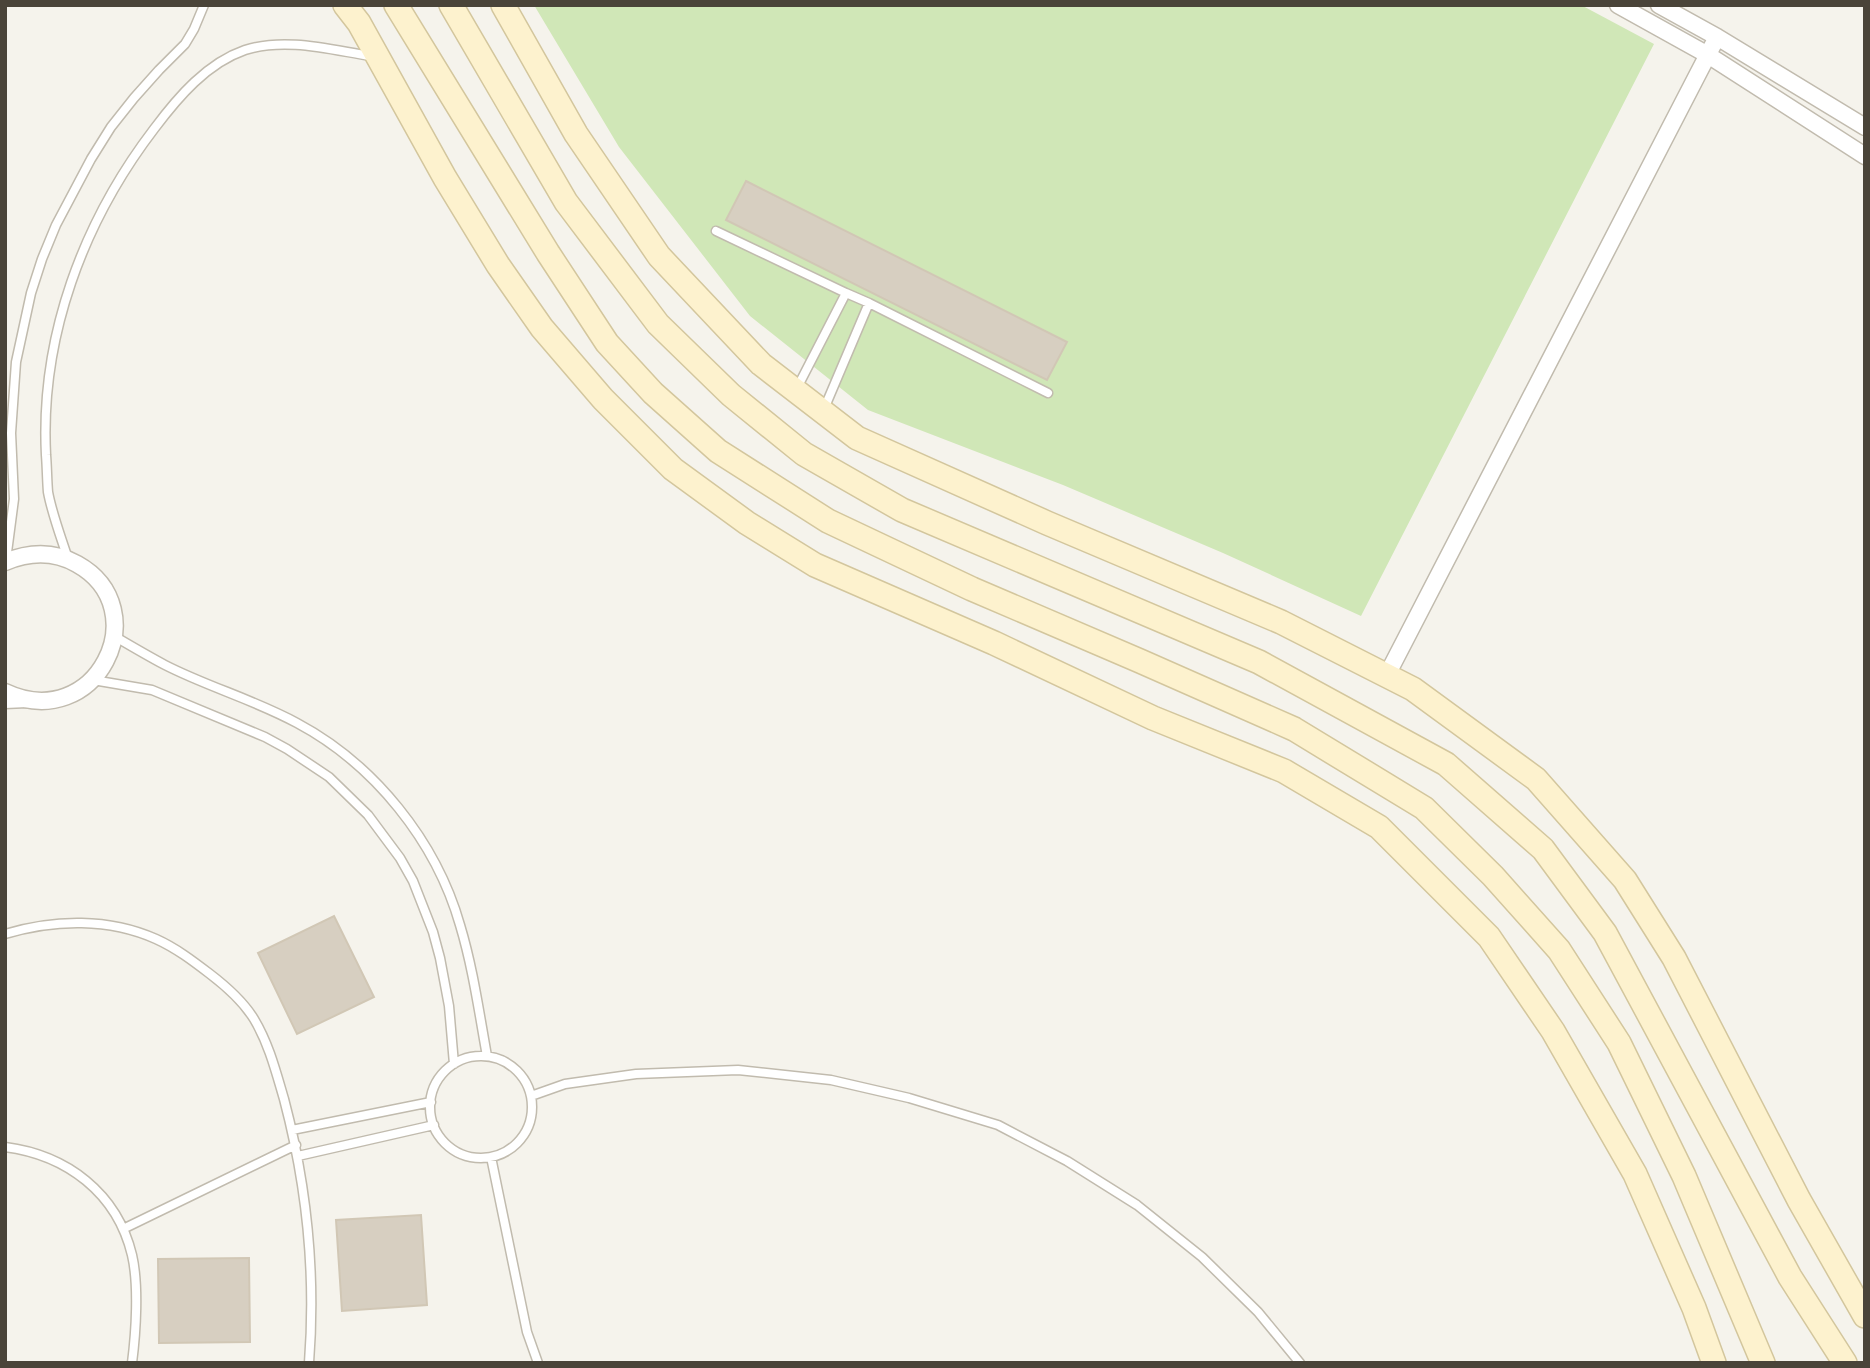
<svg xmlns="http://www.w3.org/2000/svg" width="1870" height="1368" font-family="'Roboto Condensed',sans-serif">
<rect width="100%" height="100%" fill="#f5f3ec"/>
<path fill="#d0e7b7" d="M534,5H1581L1654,44L1361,616L1223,553L1063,485L868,410L750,316L619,147Z"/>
<path fill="#d7cfc1" stroke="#d1c7b5" stroke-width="2" d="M746,181L1067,342L1047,380L726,220Z
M334,916L374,997L297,1034L258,953Z
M421,1215L427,1305L342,1311L336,1220Z
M249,1258L250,1342L159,1343L158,1259Z"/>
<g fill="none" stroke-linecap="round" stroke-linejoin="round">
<defs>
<path id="service" d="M716,231L846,293
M797,388L846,293L869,303
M824,409L869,303L1048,393
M68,559C61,537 52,514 48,492C47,480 47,467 46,455C40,337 83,222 154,129C178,97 207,63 245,50C286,37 331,50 371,56
M6,560L14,499L11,433L16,362L31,293L42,259L56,225L91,159L111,127L134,98L159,70L185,44L194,29L204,5
M114,636C131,646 148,656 165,665C208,687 255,700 297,723C374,764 436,841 460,925C473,968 479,1012 487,1056
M93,680L152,690L265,737L287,749L329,777L368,815L400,858L413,881L433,932L440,958L449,1006L454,1064
M5,704L27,703
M5,934C55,919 109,918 156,939C176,948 193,961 210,974C227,987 243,1001 254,1019C269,1044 276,1072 284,1099C307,1186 316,1273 309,1363
M430 1107a51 51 0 1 1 102 0a51 51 0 1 1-102 0Z
M531,1096L565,1084L636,1074L738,1070L831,1080L909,1098L998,1125L1067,1161L1137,1205L1202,1257L1258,1312L1300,1363
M292,1130L431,1102
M5,1147C67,1155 117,1193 132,1255C139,1285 136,1332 132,1363
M298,1156L434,1125
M491,1157L527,1332L538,1363
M123,1229L296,1145"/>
<path id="minor" d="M1618,5L1708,55L1865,156
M1659,5L1717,37L1865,127
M5,562C29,552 54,551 77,564C158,609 96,735 5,692
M1387,675L1717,37"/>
<path id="secondary" d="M345,5L359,23L445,178L498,265L542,328L603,399L673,469L747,523L815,565L994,643L1153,718L1284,771L1379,827L1489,937L1553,1031L1635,1174L1694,1308L1714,1363
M396,5L548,253L607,343L653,393L718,451L828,521L972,589L1140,661L1294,729L1424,808L1493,876L1559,950L1619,1043L1684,1176L1763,1363
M451,5L566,202L658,324L731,395L804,454L902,510L1259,662L1446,764L1543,849L1605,933L1790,1277L1845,1363
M503,5L576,134L659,256L761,364L857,438L1047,523L1281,622L1413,689L1536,779L1625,880L1674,958L1799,1200L1865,1316"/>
</defs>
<use href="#service" stroke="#c1bbae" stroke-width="11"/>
<use href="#minor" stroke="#c1bbae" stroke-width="19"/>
<use href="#secondary" stroke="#d3c69d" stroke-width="26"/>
<use href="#service" stroke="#fff" stroke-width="8"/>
<use href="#minor" stroke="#fff" stroke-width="16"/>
<use href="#secondary" stroke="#fdf2ce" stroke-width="23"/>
</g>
<rect width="1870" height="1368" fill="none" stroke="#4a4439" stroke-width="14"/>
</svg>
